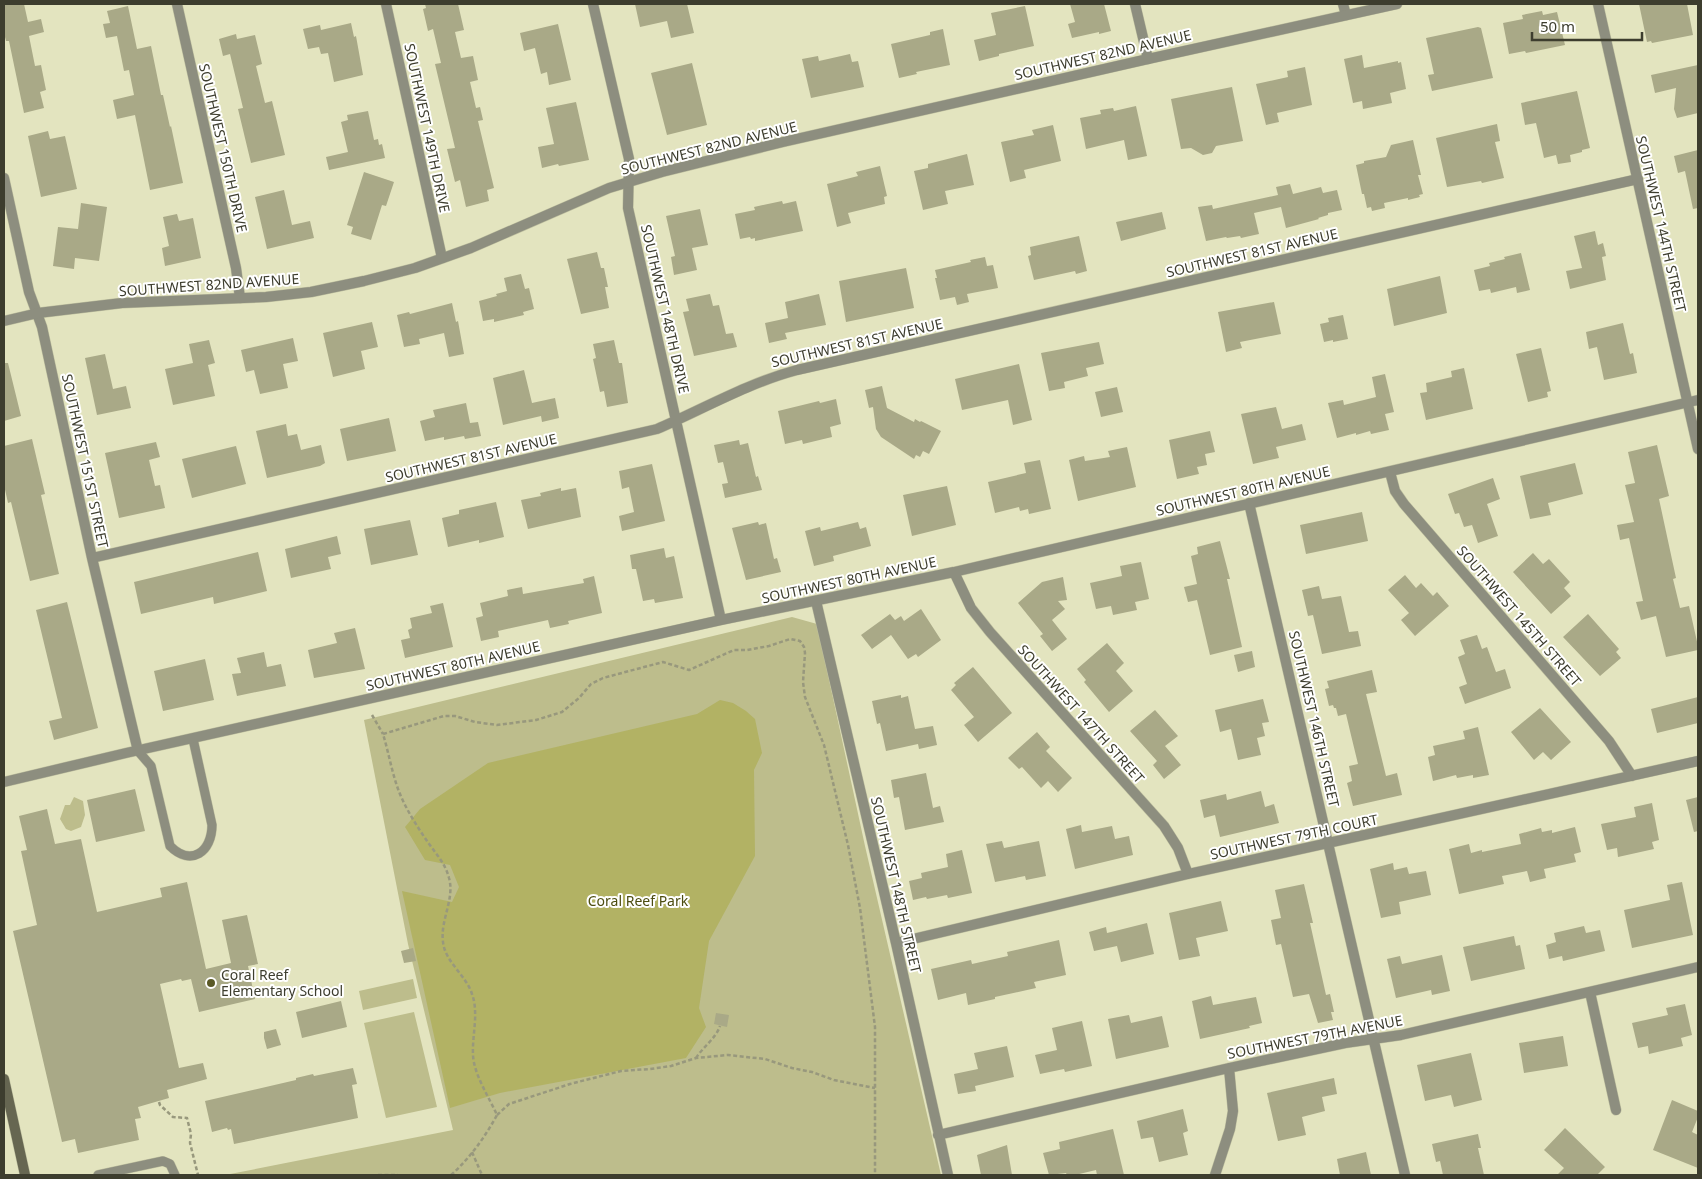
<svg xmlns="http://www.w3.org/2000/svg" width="1702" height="1179" font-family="'Noto Sans',sans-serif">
<rect width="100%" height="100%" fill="#e3e4bf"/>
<path fill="#bdbd8c" d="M792,617L817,624L865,846L941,1175H225L453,1130L408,944L364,720Z
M74,797L83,801L85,815L81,827L71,831L66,829L60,819L65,805H70Z
M413,979L417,998L363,1010L359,991Z
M414,1012L437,1107L386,1118L364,1023Z"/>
<path fill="#b2b264" d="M720,700L733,703L746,711L755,719L762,753L754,770L755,856L709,941L699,1008L706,1027L686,1058L500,1093L450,1108L402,891L452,902L459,887L450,865L425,860L405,827L420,809L488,763L697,714Z"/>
<path fill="#a9a987" d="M4,4H24L28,22L41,19L44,32L29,36L35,66L41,65L46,90L40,92L44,108L24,113L9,41H6L4,33Z
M425,4H458L464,30L455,32L461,58L473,56L478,80L470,82L476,108L480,107L483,120L478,121L494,188L487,190L489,201L466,207L460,180L455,182L447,149L455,148L435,64L441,63L433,29L428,31L423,9L426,8Z
M635,4H687L694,33L671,38L667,21L640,27Z
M1070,4H1104L1111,31L1099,34V32L1072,38L1068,24L1075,22Z
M1639,4H1687L1693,35L1652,43L1651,41L1647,42Z
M128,6L137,49L151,46L161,95H163L170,127L171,126L183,183L150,190L135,115L117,119L113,100L134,95L129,70L124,71L117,36L106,38L103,24L110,23L107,11Z
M1025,6L1034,46L999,54V56L979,61L974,40L996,35L991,13Z
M1542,11L1543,15L1557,12L1565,45L1526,53L1525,51L1509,54L1503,23L1523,19L1522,15Z
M351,23L354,37L356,36L363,75L334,82L328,53L321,54L319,47L308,49L303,29L320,25L321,30Z
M558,24L571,80L549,85L547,72L541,74L535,48L524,51L520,33Z
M1478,27L1481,28L1493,78L1432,91L1428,75L1434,74L1426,38Z
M943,29L950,65L916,72L917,74L899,78L891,44L930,35V32Z
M236,34L237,39L255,35L262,64L256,66L265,103L272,101L285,155L251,163L238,109L243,108L230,54L223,56L219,39Z
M850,54L852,62L858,61L864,87L811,98L802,59L818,56L819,61Z
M1362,55L1364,68L1398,61V63L1401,62L1406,89L1390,93L1392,103L1363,109L1362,101L1353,103L1344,59Z
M692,63L707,125L667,135L651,73Z
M1698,65V113L1677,118L1674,109L1676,88L1655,93L1651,75Z
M1305,67L1312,105L1277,113L1279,122L1266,125L1256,84L1288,77L1287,71Z
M1232,87L1243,141L1216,146L1212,153L1203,155L1191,148L1181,149L1171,99Z
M1577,91L1590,148L1582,150V152L1570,155L1571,162L1558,164L1556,155L1544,158L1536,123L1525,125L1521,103Z
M576,102L589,160L559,166L558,164L542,168L538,147L554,144L546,108Z
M1136,106L1147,156L1128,160L1124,140L1086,149L1080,118L1101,114L1100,110L1113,108L1114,111Z
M368,111L374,140L378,139L379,145L382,144L385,158L329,170L326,157L348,152L341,122L348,120L347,115Z
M1497,124L1500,141L1495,142L1504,178L1482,183L1481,181L1447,187L1436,138Z
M1053,125L1061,161L1024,170L1026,178L1010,182L1001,142L1034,135L1032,130Z
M48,131L50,139L65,136L77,189L41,197L28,136Z
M1413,140L1421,175H1418L1423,194L1419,195L1420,197L1408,200V198L1384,203L1385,208L1372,211L1371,207L1367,208L1364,194H1362L1356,165L1364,163V161L1386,157L1391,145Z
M1698,150V208L1693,209L1685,171L1678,173L1674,156Z
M967,154L974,185L945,191L948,204L923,210L914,171L928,168V164Z
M880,166L887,196L884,197L885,204L848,213L851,223L837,227L827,184L858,176L856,172Z
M364,172L394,182L386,206L382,205L371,240L351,234L353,227L347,225Z
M1290,184L1293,194L1321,187L1323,193L1337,190L1342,210L1328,213V215L1318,218L1319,219L1286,228L1281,207L1254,213L1259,234L1241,238L1240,236L1227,238L1226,237L1206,241L1198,207L1212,205L1213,209L1278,195L1276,187Z
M284,190L292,225L310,221L314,238L267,249L255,197Z
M782,201L783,204L796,201L803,231L755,241V238L751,239L750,237L740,239L735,214L755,210L754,207Z
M81,203L107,207L99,261L75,258L74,269L53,266L58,227L78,229Z
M700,209L708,245L692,248L697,270L674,275L671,257L675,256L666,216Z
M1162,212L1166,229L1121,241L1116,222Z
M177,214L179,221L193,218L201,258L165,266L162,248L169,246L163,217Z
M1595,231L1598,245L1603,243L1606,256L1602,257L1606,280L1570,289L1566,271L1582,268L1574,236Z
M1079,236L1087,271L1076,274L1075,271L1034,280L1028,256L1031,255L1030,247Z
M597,252L601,268H604L608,287H605L609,308L581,314L567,259Z
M1521,253L1530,290L1517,293L1516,287L1491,293L1490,289L1479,291L1474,270L1490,266L1489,263L1505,259L1504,257Z
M985,257L987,266L993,265L998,288L967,294L969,302L957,305L955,297L940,300L935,278H937L935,270L971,262L970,260Z
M906,268L914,308L846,322L839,281Z
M521,274L525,289L529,288L534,309L523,312L524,315L494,322V319L483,321L479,301L497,296L496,294L507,291L504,278Z
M1440,276L1447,313L1394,326L1387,289Z
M710,294L713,306L719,305L726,334L733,333L737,347L694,356L683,312L689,311L686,299Z
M819,294L826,325L785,333L787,339L769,343L765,323L788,318L785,302Z
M1274,302L1281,334L1240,342L1242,348L1226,352L1218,312Z
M452,303L456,322L458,321L464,354L449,357L444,333L419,339L420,344L404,347L397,315L409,312L410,314Z
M1343,315L1348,339L1333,342V340L1324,342L1320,324L1329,322L1328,318Z
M372,322L378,347L361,351L365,369L333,377L323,333Z
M1623,323L1630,354L1633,353L1637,373L1604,380L1597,347L1589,349L1586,332Z
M293,338L298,361L283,364L288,388L260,394L254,370L246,372L241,350Z
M209,340L215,363L208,365L215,396L173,405L165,369L193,363L189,344Z
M614,340L619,363H622L628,403L607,407L604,391L600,392L593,359L596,358L593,344Z
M1099,342L1104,364L1086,368L1088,376L1064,382L1065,388L1049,391L1041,353Z
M1541,348L1551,391L1547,392L1548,397L1528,402L1516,354Z
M105,354L113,389L126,386L131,408L97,415L85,358Z
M4,363H8L21,416L4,421Z
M1019,364L1032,420L1013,425L1008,400L962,410L955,379Z
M1464,368L1473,409L1426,420L1420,393L1427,392L1426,383L1452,377L1451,371Z
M524,370L532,403L555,398L559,418L542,422L541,416L503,425L493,378Z
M1385,374L1394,412L1385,414L1389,430L1371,434L1370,431L1356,435V433L1337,438L1328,403L1343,400L1344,405L1376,397L1372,377Z
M882,386L887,408L914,422L915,419L920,422L921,421L941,431L929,454L923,451L920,457L916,455L914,459L881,437L876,429L873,407L869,408L865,390Z
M1117,387L1123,412L1101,417L1095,392Z
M836,399L841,424L830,427L832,437L803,444L802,440L785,444L778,411L819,401L820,403Z
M466,403L470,423L478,422L481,436L465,439L464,436L444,440V437L425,441L420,421L435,417L433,410Z
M1276,407L1282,429L1302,424L1306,440L1276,447L1279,458L1253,464L1241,414Z
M389,418L396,451L347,461L340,429Z
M286,424L288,436L297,434L301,450L321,445L325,463L320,466L267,478L256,431Z
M1210,431L1215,452L1205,454L1207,465L1197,467L1199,474L1177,479L1169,440Z
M32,439L45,494L41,495L59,574L30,581L11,502L8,503L4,485V446Z
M739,440L740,445L748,443L756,477L758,476L762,490L725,498L722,484L728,483L723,462L718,463L714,445Z
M156,442L160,457L149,460L155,486L160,485L165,508L119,518L105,453Z
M1657,445L1669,496L1659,499L1676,578L1673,579L1680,608L1689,606L1698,646V650L1666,657L1656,616L1641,620L1636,602L1643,601L1629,538L1620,540L1617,525L1634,522L1625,485L1635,483L1628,452Z
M236,446L246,484L192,498L182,459Z
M1127,447L1136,487L1078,501L1069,460L1084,456L1085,461L1110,457L1108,451Z
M1040,460L1051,509L1029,514L1028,509L1020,511L1019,507L995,513L988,482L1026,473L1024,463Z
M1575,463L1583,494L1548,503L1551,515L1530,519L1520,476Z
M652,464L665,521L622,531L619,516L634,512L629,487L622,489L619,471Z
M1493,478L1500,499L1487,504L1498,536L1478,543L1472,525L1464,527L1459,513L1455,514L1448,494Z
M947,486L956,525L912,536L903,495Z
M561,488V491L576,488L581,517L528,529L521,500L541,496L540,493Z
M496,502L504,537L479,543V540L448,547L442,518L459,514V510Z
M1362,512L1368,541L1306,554L1300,525Z
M410,520L418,555L371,565L364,529Z
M758,522L759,525L766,523L774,559L777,558L781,572L746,580L732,528Z
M858,522L860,529L866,527L871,546L833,556L834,561L814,566L805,531L820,527L821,531Z
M337,536L341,554L328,557L331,569L291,578L285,549Z
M1220,541L1230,579H1227L1242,647L1210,655L1197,600L1188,602L1184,587L1197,584L1191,556L1198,554L1197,547Z
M664,548L666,558L674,556L683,598L655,603L654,599L643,601L636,569H632L630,555Z
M258,552L267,591L214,604L213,597L141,614L134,582Z
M1533,553L1543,564L1549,559L1570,582L1564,588L1571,596L1551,614L1513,572Z
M1141,562L1149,599L1135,602L1137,610L1113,615L1111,606L1096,609L1090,583L1122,576L1120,566Z
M1405,575L1416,588L1421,583L1433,596L1437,592L1449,606L1415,636L1401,620L1409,613L1388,590Z
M594,576L602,613L568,621L569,624L550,628L548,620L498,631L499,637L481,641L476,618L483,616L480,603L508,596L507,590L522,587L523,594L584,583L583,579Z
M1063,577L1067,600L1058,601L1065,609L1052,620L1067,639L1052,651L1040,636L1043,634L1018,603L1042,582Z
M1319,586L1322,599L1341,596L1349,632L1358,631L1361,646L1322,654L1313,615L1308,616L1302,590Z
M67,602L98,728L54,740L49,721L62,718L36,610Z
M443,603L453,647L405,658L401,640L410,638L408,630L412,628L410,618L432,613L430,606Z
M921,609L941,640L918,657L916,654L908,659L891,635L872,649L861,635L890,614L895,620L901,616L904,621Z
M1588,614L1619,649L1616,652L1621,658L1600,676L1563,637Z
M355,628L365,669L314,678L308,650L337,643L334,633Z
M1477,635L1482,649L1487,647L1496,672L1505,669L1511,688L1465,704L1459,687L1467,684L1458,657L1465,654L1460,640Z
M1107,643L1124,663L1116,671L1133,691L1109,712L1084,682L1086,680L1077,669Z
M1252,651L1255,667L1238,672L1234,655Z
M264,652L267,667L281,664L286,686L237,696L232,674L241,673L237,658Z
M205,659L214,700L163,711L154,671Z
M973,667L1012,713L978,742L964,725L974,717L951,690L956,685L954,683Z
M1372,670L1377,692L1366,694L1386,776L1397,773L1402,795L1353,806L1347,783L1352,781L1349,766L1358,764L1350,731L1346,714L1338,716L1336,708H1334L1333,705L1329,706L1325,689L1329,688L1327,681Z
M901,695V698L908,696L915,729L933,726L937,745L919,749L918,744L886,751L880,723L877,724L872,701Z
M1698,697V723L1657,733L1651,709Z
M1263,699L1269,722L1262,723L1265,736L1257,738L1261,755L1238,760L1231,729L1220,732L1215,710Z
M1540,708L1571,742L1551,760L1543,752L1534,760L1511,732Z
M1155,710L1178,736L1165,746L1181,765L1164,779L1153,765L1157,761L1130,731Z
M1478,727L1489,775L1473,778V775L1457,778L1456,775L1433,781L1428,757L1435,755L1433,746L1465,739L1463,731Z
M1037,732L1050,747L1046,751L1072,778L1058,792L1048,781L1041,788L1022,767L1019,769L1008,758Z
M926,773L933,808L940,806L944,822L905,830L899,797L894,798L891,780Z
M135,789L145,831L96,842L87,800Z
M1261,791L1265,807L1274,804L1279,823L1220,837L1215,815L1204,818L1200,800L1226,794L1227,800Z
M1698,797V831L1694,832L1686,800Z
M1652,803L1659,840L1652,842L1654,849L1618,857L1617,848L1607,850L1601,824L1636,817L1634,807Z
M47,809L55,844L81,839L97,912L162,897L160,888L187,882L206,969L231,963L222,920L247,915L258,964L248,966L255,999L199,1012L191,979L182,981L181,979L160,984L179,1068L203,1063L207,1079L167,1090L169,1098L138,1107L141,1118L135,1119L139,1140L78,1153L75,1139L62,1142L13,931L37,925L21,851L27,850L19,816Z
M1081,825L1082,832L1112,826L1115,839L1129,836L1133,855L1075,869L1066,829Z
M1575,827L1581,852L1574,854L1576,862L1544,869L1546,878L1530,882L1527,871L1502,876L1504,884L1459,894L1449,849L1469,844L1471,853L1482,850V852L1521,844L1519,834L1541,828L1542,832L1552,830V833Z
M1002,841L1004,848L1039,841L1046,876L1026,880L1025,876L995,882L986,844Z
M962,850L972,893L948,898L947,895L927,899L926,897L913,900L909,881L922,878L921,873L948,867L946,854Z
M1393,863L1394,870L1407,867L1409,874L1426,871L1431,895L1399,902L1401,914L1381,918L1370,869Z
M1682,882L1693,935L1632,948L1624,910L1670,900L1667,885Z
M1304,884L1313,923H1310L1326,995L1330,994L1334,1012H1331L1333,1020L1318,1023L1309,994L1293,997L1281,944L1276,945L1271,920L1281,918L1275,890Z
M1221,901L1228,931L1196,938L1200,956L1179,960L1169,913Z
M1147,923L1154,954L1121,962L1117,946L1094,951L1089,932L1106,927L1107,933Z
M1584,926L1586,933L1600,930L1605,951L1563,961L1562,956L1549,959L1546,945L1556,942L1554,933Z
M1514,936L1516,946L1520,945L1525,969L1471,981L1463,947Z
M1059,940L1066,975L1034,982L1036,988L995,997V999L968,1005L966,993L938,1000L931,969L971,960L972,964L1008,956L1007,952Z
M413,948L416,961L404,963L401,951Z
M1442,955L1450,991L1432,995L1431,990L1396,998L1387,959L1400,956L1402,964Z
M1211,996L1213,1005L1256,997L1262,1023L1249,1026L1250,1028L1200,1039L1192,1001Z
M341,1001L347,1027L302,1038L296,1012Z
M1685,1004L1692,1035L1681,1038L1683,1046L1649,1054L1648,1046L1638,1048L1632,1023L1668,1015L1666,1008Z
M716,1013L729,1015L727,1027L714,1024Z
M1129,1015L1131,1023L1162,1016L1169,1047L1116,1059L1108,1019Z
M1082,1021L1092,1066L1065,1072L1064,1069L1040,1074L1035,1055L1057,1050L1052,1028Z
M276,1029L281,1045L267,1049L264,1038V1032Z
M1563,1036L1568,1066L1524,1073L1519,1043Z
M1007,1046L1014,1077L975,1086L976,1091L958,1094L954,1074L978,1069L974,1053Z
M1471,1053L1482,1100L1454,1107L1451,1095L1425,1101L1417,1065Z
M353,1068L357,1084L352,1085L358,1118L234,1144L231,1129L228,1130L227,1128L212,1132L205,1101L296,1080V1078L313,1074L314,1076Z
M1334,1078L1337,1094L1322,1097L1325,1111L1302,1117L1306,1135L1278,1141L1267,1093Z
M1672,1100L1698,1111V1117L1692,1132L1698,1135V1168L1653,1150Z
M1183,1109L1188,1131L1183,1133L1188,1155L1159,1162L1153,1137L1141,1139L1137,1121Z
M1565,1128L1605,1167L1597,1175H1557L1564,1168L1544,1150Z
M1113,1129L1124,1175H1097L1096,1170L1075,1175H1067L1066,1173L1049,1175L1043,1153L1060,1149L1059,1142Z
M1478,1134L1481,1148H1478L1484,1175H1443L1440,1161L1436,1162L1432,1144Z
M1007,1145L1012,1175H981L977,1155Z
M1366,1152L1371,1175H1340L1337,1159Z"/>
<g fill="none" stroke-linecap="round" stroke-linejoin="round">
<defs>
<path id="service" d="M138,751L151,766L170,846C191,867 212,852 212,825L193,739
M98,1175L163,1161L170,1164L175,1175"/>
<path id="minor" d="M177,4L236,268L240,298
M386,4L442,258
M593,4L629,159L628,208L721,620
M1135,4L1148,59
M1343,4L1346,15
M4,178L29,292L42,327L92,558L138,751
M1390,472L1395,491L1404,504L1609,741L1632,776
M1249,503L1405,1175
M92,558L657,429C703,409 748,383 797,370L1638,179
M954,572L971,608L990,632L1164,826L1178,848L1188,874
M816,601L896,943L948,1175
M4,782L126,753L721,620L954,572L1698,400
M896,943L1188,874L1698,761
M1590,992L1616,1110
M938,1135L1229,1068L1345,1043L1401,1035L1698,967
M1215,1175L1230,1129L1233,1111L1229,1068"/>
<path id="tertiary" d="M1598,4L1698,449
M4,321L38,313L122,303L266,297L311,292L364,281L415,268L471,248L609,188L662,172L783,142L1148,59L1397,4"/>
<path id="secondary" d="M4,1079L25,1175"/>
</defs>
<use href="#service" stroke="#bebf9f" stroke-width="10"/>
<use href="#minor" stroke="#bebf9f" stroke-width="11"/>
<use href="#tertiary" stroke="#bebf9f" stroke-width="11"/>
<use href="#secondary" stroke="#bebf9f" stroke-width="11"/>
<path stroke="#98987d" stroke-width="2.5" stroke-dasharray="4 2.5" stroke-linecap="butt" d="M372,715L383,734
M696,1058C703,1047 716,1038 720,1026
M159,1102L160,1105L173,1117L187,1118L191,1134L190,1143L198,1175
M497,1115L509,1104L570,1084L621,1071L650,1069L671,1066L696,1058L728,1055L765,1059L792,1068L812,1072L834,1080L875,1088
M472,1152L482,1175
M378,1175H398
M451,1175C470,1158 485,1137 497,1115C489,1097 474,1075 473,1055C472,1035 479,1013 472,994C466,975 445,962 443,942C440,920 455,899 449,878C446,866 439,857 432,848C422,834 412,819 404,803C393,781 390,757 383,734L444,716H455L475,722L497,725L536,720L562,712L579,698L591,684L603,678L663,662L689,670L734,650H747L769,646L790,639L800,641L804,647L805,653L803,682L805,697L824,745L848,845L860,908L875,1027V1175"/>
<use href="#service" stroke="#8d8e7f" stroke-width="9"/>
<use href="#minor" stroke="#8d8e7f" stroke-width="10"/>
<use href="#tertiary" stroke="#8d8e7f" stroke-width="10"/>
<use href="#secondary" stroke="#666651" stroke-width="10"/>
</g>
<circle fill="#5a5926" stroke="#fff" stroke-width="2" cx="211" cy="983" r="5"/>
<g text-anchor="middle" stroke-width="4" stroke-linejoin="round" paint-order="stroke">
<g font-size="14" fill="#3d3d2e" stroke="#fff">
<text transform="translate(1103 55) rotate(-13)" y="5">SOUTHWEST 82ND AVENUE</text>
<text transform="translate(427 128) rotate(78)" y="5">SOUTHWEST 149TH DRIVE</text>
<text transform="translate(223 148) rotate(77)" y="5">SOUTHWEST 150TH DRIVE</text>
<text transform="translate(709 148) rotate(-14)" y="5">SOUTHWEST 82ND AVENUE</text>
<text transform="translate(1661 224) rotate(77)" y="5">SOUTHWEST 144TH STREET</text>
<text transform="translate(1252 253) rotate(-13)" y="5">SOUTHWEST 81ST AVENUE</text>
<text transform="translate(209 285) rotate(-4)" y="5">SOUTHWEST 82ND AVENUE</text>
<text transform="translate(665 309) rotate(77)" y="5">SOUTHWEST 148TH DRIVE</text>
<text transform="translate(857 343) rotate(-13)" y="5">SOUTHWEST 81ST AVENUE</text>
<text transform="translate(471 458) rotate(-13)" y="5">SOUTHWEST 81ST AVENUE</text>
<text transform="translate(85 461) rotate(78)" y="5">SOUTHWEST 151ST STREET</text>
<text transform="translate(1243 491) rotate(-13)" y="5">SOUTHWEST 80TH AVENUE</text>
<text transform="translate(849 580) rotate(-12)" y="5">SOUTHWEST 80TH AVENUE</text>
<text transform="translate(1519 616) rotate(49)" y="5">SOUTHWEST 145TH STREET</text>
<text transform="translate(453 666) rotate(-13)" y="5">SOUTHWEST 80TH AVENUE</text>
<text transform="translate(1081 714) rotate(48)" y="5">SOUTHWEST 147TH STREET</text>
<text transform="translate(1314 719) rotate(77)" y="5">SOUTHWEST 146TH STREET</text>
<text transform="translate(1294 837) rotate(-12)" y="5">SOUTHWEST 79TH COURT</text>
<text transform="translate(896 885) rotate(77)" y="5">SOUTHWEST 148TH STREET</text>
<text transform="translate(1315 1037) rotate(-11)" y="5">SOUTHWEST 79TH AVENUE</text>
</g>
<g font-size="14" fill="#4d4d11" stroke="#fff">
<text x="638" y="906">Coral Reef Park</text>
</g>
<g font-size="14" fill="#3d3d2e" stroke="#fff" text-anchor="start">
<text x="221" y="980">Coral Reef<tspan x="221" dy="16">Elementary School</tspan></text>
</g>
</g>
<rect width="1702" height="1179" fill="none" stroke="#3d3d2e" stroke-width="10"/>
<path d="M1532 32v8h110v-8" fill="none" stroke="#3d3d2e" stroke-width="2.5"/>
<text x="1540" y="32" font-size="15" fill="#3d3d2e" stroke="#ffffff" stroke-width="4" paint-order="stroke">50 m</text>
</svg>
